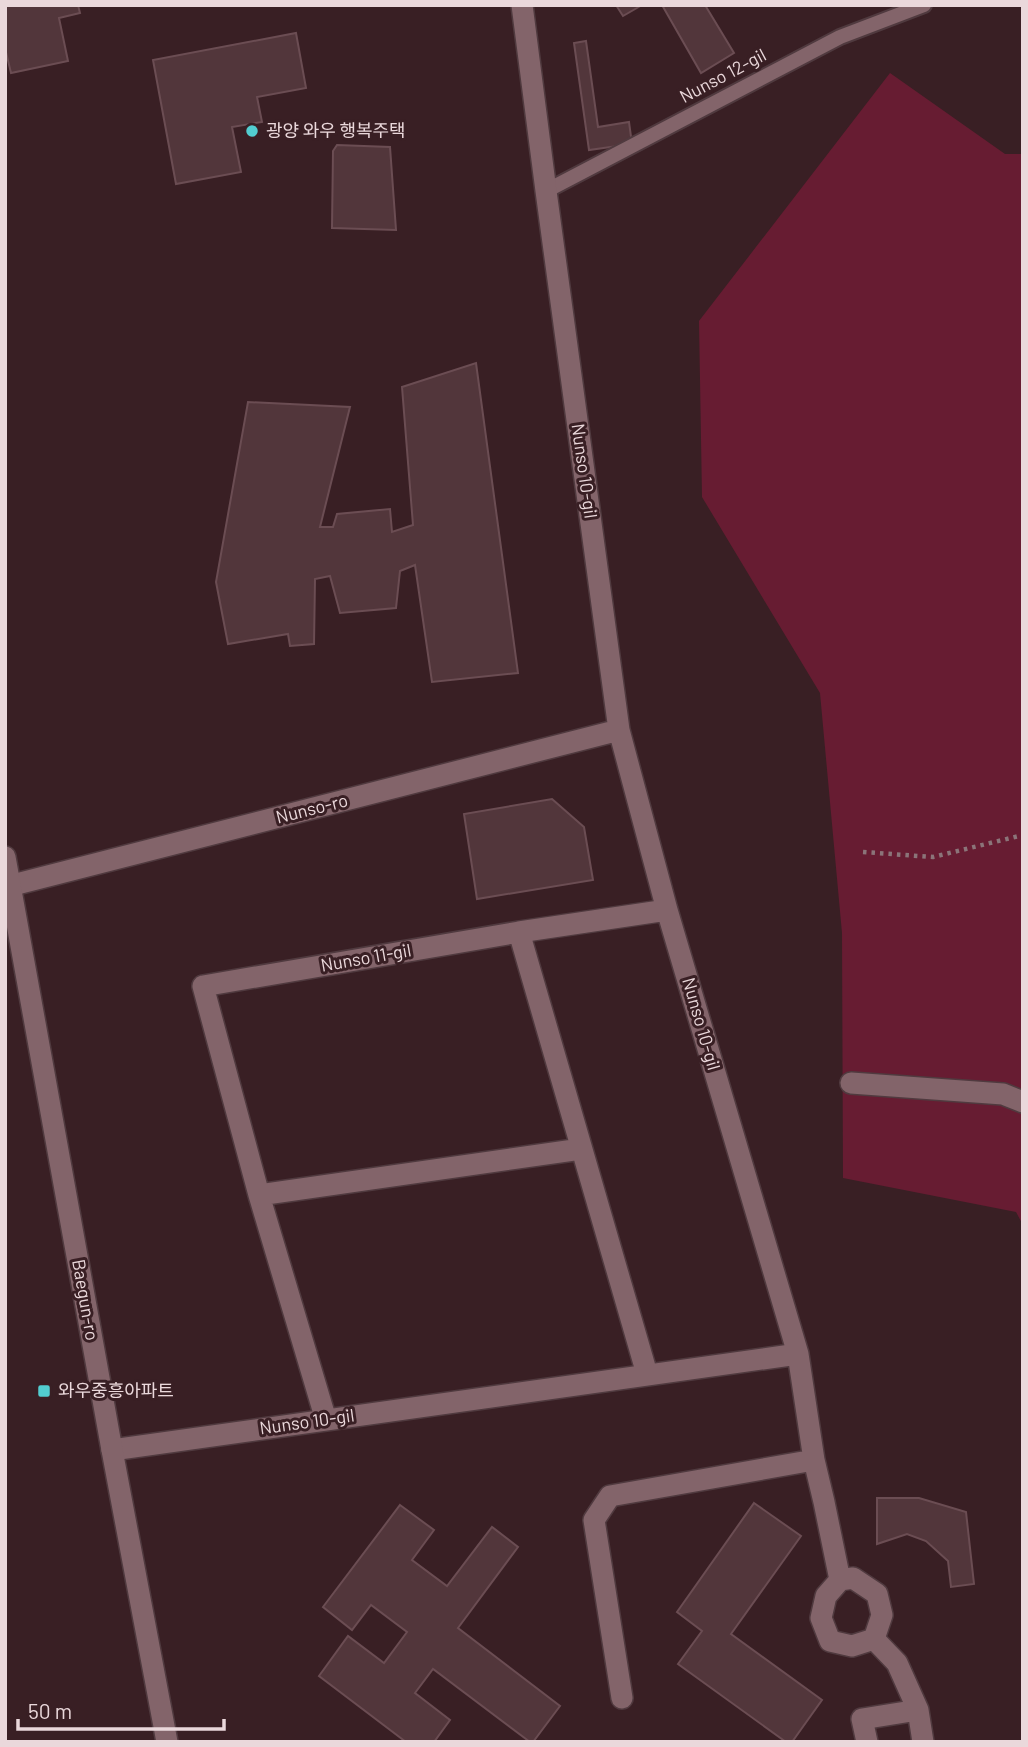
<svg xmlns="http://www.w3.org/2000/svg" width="1028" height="1747" font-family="Barlow,'Noto Sans KR',sans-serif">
<rect width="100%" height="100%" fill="#391f24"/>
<path fill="#671c32" d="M890,73L1005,154H1023V1225L1016,1212L843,1178L842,933L820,693L702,497L699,321Z"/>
<path fill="#52363b" stroke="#6b4d53" stroke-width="2" d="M5,5H78L80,13L59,18L68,61L11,73L5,48Z
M616,5H642L623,16Z
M662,5H705L734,53L701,73Z
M296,33L306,88L257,97L262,122L232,127L241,172L176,184L153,60Z
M586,41L598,127L629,122L632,144L589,150L574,43Z
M337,145L390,147L396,230L332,228L333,151Z
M476,363L518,673L432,682L415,565L400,571L396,608L340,613L330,576L315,579L314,644L290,646L288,634L228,644L216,582L248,402L350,407L320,527H333L337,514L390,509L392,532L413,525L402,387Z
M552,799L584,827L593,880L477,899L464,814Z
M877,1498H919L966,1512L974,1584L951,1587L948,1561L926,1541L907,1534L877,1544Z
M754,1503L801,1536L731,1634L822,1700L792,1742H786L678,1664L702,1631L677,1612Z
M400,1505L434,1530L412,1560L447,1586L492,1527L518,1547L458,1628L560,1706L533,1742H530L433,1669L415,1693L450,1720L434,1742H406L319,1676L348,1636L384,1663L407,1632L371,1605L352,1630L323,1607Z"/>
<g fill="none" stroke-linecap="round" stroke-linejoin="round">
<defs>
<path id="lane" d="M546,191L840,37L924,5"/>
<path id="street" d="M522,5L546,191L619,730L667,910L798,1354L814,1460L824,1502L840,1580L826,1596L821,1618L830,1641L852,1646L874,1639L882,1615L877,1594L853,1578L840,1580
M5,887L619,730
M519,932L667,910
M851,1083L1003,1094L1023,1102
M259,1195L581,1149
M326,1420L259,1195L203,986L519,932L647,1374
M112,1450L798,1354
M874,1639L897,1663L918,1710L923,1742
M622,1698L594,1520L610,1496L814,1460
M867,1742L862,1719L918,1710"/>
<path id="secondary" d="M5,857L112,1450L167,1742"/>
</defs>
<use href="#lane" stroke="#503a3f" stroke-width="18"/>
<use href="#street" stroke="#503a3f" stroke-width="24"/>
<use href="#secondary" stroke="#503a3f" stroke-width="24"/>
<path stroke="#8b7479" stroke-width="4.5" stroke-dasharray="3.5 5" stroke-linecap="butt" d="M863,852L933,857L1023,835"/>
<use href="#lane" stroke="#83646a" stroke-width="14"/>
<use href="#street" stroke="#83646a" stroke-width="21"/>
<use href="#secondary" stroke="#83646a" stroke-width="21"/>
</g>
<g fill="#52cdd0" stroke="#391f24" stroke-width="2.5">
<circle cx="252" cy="131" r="7"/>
<rect x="37" y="1384" width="14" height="14" rx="3.5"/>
</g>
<g text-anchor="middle" stroke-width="6" stroke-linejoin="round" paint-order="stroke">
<g font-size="18" fill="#ead8db" stroke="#391f24">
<text transform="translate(723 76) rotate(-28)" y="6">Nunso 12-gil</text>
<text transform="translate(584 471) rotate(82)" y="6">Nunso 10-gil</text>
<text transform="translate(312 809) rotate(-14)" y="6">Nunso-ro</text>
<text transform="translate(366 958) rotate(-10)" y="6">Nunso 11-gil</text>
<text transform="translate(701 1024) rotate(74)" y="6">Nunso 10-gil</text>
<text transform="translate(85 1300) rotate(80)" y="6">Baegun-ro</text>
<text transform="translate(307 1422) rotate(-8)" y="6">Nunso 10-gil</text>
</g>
<g font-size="18" fill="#ead8db" stroke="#391f24" text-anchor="start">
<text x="266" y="137">광양 와우 행복주택</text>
<text x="58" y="1397">와우중흥아파트</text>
</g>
</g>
<rect width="1028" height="1747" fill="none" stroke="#ead8db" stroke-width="14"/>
<path d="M18 1719v10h206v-10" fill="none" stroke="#ead8db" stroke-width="3.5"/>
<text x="28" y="1719" font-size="21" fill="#ead8db" stroke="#391f24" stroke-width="5" paint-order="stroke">50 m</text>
</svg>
